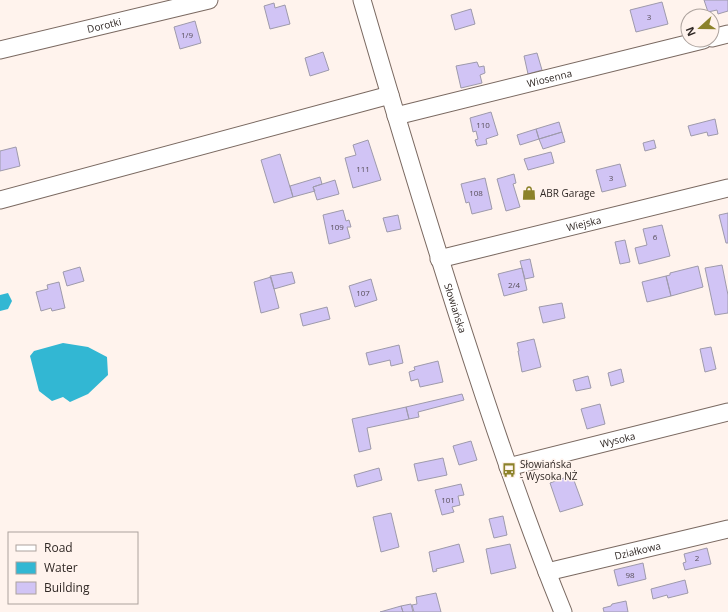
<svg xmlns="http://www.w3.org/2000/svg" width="728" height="612" font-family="'Open Sans',sans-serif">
<rect width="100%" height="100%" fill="#fff3ed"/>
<path fill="#32b7d3" d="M8,293L12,301L8,309L0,311V295Z
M63,343L88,347L107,357L108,375L88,394L70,402L63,397L52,401L39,391L30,356L34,351Z"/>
<path fill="#d1c4f5" stroke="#9e9aab" d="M704,0H728V11L718,14L717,10L708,12Z
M662,2L668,24L636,32L630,10Z
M274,3L275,8L285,5L290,24L270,29L264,6Z
M471,9L475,24L455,30L451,15Z
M195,21L201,43L180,49L174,27Z
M323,52L329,70L310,76L305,58Z
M537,53L542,70L528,74L524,56Z
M477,62L479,67L484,66L485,73L480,75L482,83L461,88L456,66Z
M491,112L498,135L486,139L487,144L477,146L475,140L478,139L476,131L473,132L470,118Z
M715,119L718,134L708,136L707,132L691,136L688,126Z
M559,122L562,132L539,139L536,129Z
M536,129L539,139L520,145L517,135Z
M562,132L565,142L543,149L539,139Z
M368,140L381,180L353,188L345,158L356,155L353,145Z
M654,140L656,148L645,151L643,143Z
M16,147L20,166L0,171V151Z
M551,152L554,163L528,170L524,159Z
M280,154L293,197L274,203L261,160Z
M620,164L626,186L602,192L596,170Z
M514,174L516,183L513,184L520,207L506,211L497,179Z
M320,177L322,184L313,187L315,191L293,197L290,186Z
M485,178L492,209L472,214L469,202L466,203L461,184Z
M335,180L339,194L317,200L313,187Z
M343,210L346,221L349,220L351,227H347L350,238L329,244L323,215Z
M728,213V243H726L719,215Z
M398,215L401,229L387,232L383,218Z
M662,225L670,256L639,264L635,248L647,245L643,229Z
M625,240L630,262L620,264L615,242Z
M530,259L534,277L525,279L520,261Z
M722,265L728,295V313L715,315L705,268Z
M698,266L703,287L671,296L666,276L670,275V273Z
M80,267L84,281L67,286L63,272Z
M522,268L527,290L504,296L498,274Z
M292,272L295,283L274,289L270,276Z
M666,276L671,296L647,302L642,282Z
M271,277L279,308L261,313L254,282Z
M371,279L377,300L355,307L349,286Z
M59,282L65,308L52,311L51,308L41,311L36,292L48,289L47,285Z
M562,303L565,318L543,323L539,307Z
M327,307L330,319L303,326L300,314Z
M534,339L541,367L522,372L518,351H519L517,343Z
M399,345L403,363L391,366L390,360L369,365L366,353Z
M711,347L716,369L705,372L700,349Z
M438,361L443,382L420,387L418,379L411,381L409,372L415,370L414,367Z
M621,369L624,382L611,386L608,373Z
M588,376L591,388L576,391L573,380Z
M462,394L464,400L418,412L419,417L409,419L406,407Z
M600,404L605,424L587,429L581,409Z
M406,407L409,419L367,428L371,449L359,452L352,419Z
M471,441L477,460L459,465L453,446Z
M443,458L447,475L418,481L414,464Z
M379,468L382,480L357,487L354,475Z
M572,475L583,505L560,512L550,483Z
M461,484L464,495L458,496L460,505L452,507L454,512L442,515L435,490Z
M391,513L399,547L381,552L373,517Z
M503,516L507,535L494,538L489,519Z
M459,544L464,562L436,569L437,571L433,572L429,552Z
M510,544L516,568L491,574L486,549Z
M707,548L711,564L685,570L683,563L686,562L684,554Z
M643,563L646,579L618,586L614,570Z
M685,580L688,593L668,598L667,595L653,599L651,589Z
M436,593L441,612H414L412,605L417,604L416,597Z
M626,601L628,612H604L603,608L611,606L612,604Z
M411,604L413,612H403L401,606Z
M401,606L403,612H380Z"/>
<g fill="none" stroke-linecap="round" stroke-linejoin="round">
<defs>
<g id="minor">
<path id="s1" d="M362,0C397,120 433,240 472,359C500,445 529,529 563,612"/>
<path d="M712,38L728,34"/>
<path id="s2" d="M0,50L209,0"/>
<path id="s3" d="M396,116L703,40"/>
<path d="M0,200L390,95"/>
<path id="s4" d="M439,259L728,188"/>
<path id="s5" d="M508,467L728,412"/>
<path id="s6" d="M547,572L728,529"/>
</g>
</defs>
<use href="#minor" stroke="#7a6961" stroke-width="19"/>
<use href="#minor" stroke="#fff" stroke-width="17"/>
</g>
<defs>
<symbol id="shop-bare" viewBox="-9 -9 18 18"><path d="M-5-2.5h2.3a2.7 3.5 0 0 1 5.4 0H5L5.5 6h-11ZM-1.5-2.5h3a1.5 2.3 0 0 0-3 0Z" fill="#8c822a" stroke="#fff3ed" stroke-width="2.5" paint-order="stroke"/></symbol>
<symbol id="bus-bare" viewBox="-9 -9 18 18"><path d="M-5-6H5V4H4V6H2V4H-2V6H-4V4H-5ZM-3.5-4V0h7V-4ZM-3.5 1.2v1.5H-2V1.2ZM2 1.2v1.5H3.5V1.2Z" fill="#8c822a" stroke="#fff3ed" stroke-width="2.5" paint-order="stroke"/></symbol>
</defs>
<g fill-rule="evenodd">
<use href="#shop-bare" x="519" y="183" width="20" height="20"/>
<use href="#bus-bare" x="499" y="460" width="20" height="20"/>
</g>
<g text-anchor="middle" stroke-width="3" stroke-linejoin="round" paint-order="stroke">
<g font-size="8" fill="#584f59">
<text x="649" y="20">3</text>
<text x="187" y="38">1/9</text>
<text x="483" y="128">110</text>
<text x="363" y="172">111</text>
<text x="611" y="181">3</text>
<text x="476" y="196">108</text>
<text x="337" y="230">109</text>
<text x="655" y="240">6</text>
<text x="514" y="288">2/4</text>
<text x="363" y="296">107</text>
<text x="448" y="503">101</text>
<text x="697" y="561">2</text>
<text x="630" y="578">98</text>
</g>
<g font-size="10" fill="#302825" stroke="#fff3ed">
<text dy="4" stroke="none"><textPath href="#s2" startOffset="107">Dorotki</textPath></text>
<text dy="4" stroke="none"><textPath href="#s3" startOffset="158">Wiosenna</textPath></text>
<text dy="4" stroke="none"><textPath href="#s4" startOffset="149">Wiejska</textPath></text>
<text dy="4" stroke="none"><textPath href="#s1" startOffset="322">Słowiańska</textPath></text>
<text dy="4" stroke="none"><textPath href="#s5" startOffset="113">Wysoka</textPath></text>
<text dy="4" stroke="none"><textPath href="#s6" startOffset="93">Działkowa</textPath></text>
</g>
<g font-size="10" fill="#302825" stroke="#fff3ed" text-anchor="start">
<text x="540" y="197">ABR Garage</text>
<text x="520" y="468">Słowiańska<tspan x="520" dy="12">- Wysoka NŻ</tspan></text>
</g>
</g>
<rect x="8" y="532" width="130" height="72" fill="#fff3ed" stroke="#aca29d"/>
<rect x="16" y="545" width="20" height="6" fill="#ffffff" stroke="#aca29d"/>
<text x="44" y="552" font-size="12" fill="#302825">Road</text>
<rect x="16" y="562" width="20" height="12" fill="#32b7d3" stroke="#aca29d"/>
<text x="44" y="572" font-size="12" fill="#302825">Water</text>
<rect x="16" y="582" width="20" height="12" fill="#d1c4f5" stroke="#aca29d"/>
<text x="44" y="592" font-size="12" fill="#302825">Building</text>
<g transform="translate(700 28) rotate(249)"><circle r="19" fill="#fff3ed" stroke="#aca29d"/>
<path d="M0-3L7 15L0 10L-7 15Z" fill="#8c822a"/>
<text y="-6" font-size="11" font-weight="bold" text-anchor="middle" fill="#302825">N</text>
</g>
</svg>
